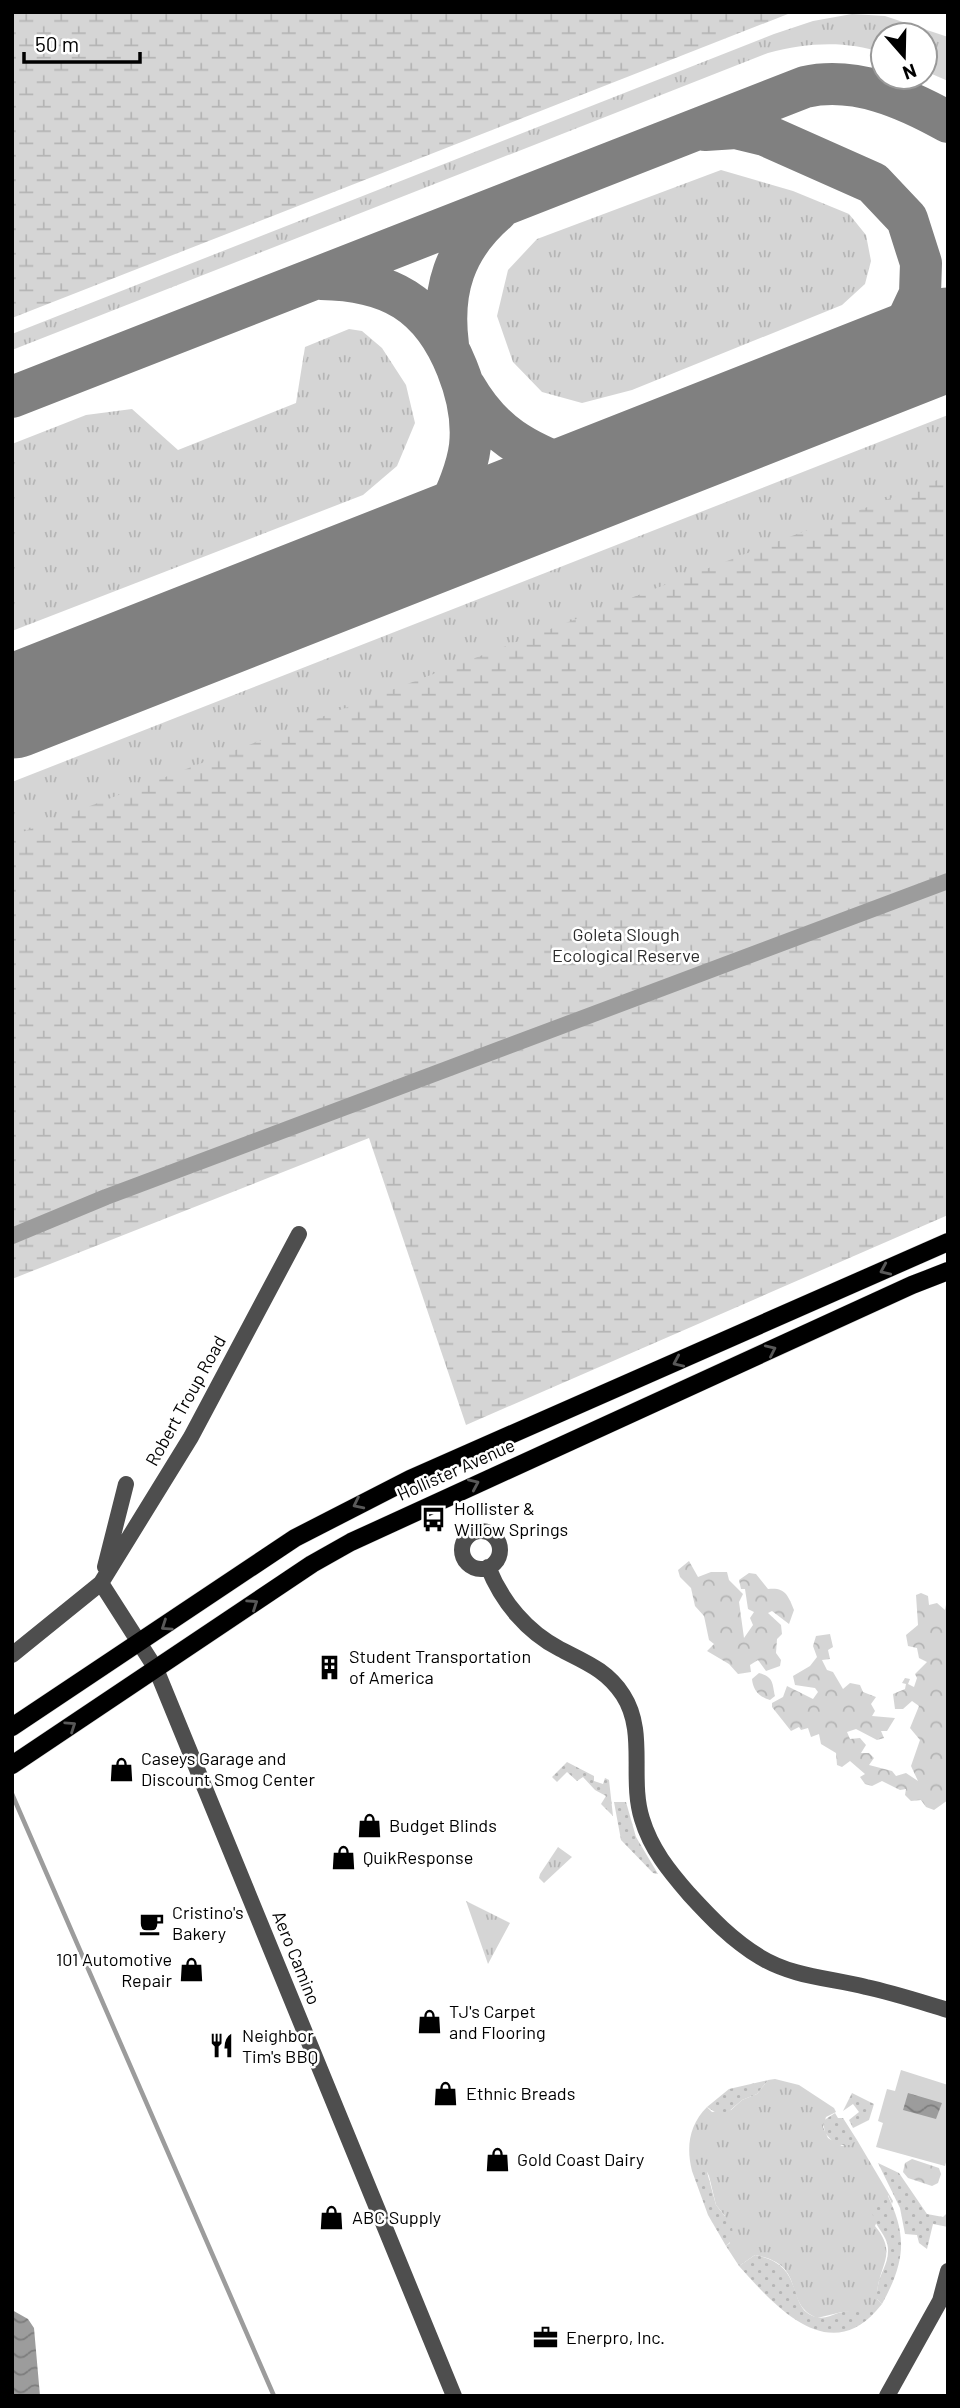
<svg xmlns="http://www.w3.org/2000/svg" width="960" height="2408" font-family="Barlow,sans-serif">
<defs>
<pattern id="grass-tufts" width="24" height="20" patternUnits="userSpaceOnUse" patternTransform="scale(1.75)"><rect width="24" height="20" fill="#d5d5d5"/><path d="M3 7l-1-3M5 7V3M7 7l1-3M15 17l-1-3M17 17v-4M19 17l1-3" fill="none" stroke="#b5b5b5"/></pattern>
<pattern id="forest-crowns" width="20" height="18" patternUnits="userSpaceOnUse" patternTransform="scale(1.75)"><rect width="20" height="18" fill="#d5d5d5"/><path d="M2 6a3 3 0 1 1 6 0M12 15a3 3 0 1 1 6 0" fill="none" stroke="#b5b5b5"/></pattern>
<pattern id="wetland-marsh" width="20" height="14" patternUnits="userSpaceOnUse" patternTransform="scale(1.75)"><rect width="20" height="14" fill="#d5d5d5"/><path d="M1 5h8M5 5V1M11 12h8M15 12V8" fill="none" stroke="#b5b5b5"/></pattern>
<pattern id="garden-dots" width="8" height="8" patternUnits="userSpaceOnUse" patternTransform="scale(1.75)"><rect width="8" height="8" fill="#d5d5d5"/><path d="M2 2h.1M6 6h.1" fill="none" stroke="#b5b5b5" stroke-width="1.8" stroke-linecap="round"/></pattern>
<pattern id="water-waves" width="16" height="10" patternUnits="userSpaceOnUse" patternTransform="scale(1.75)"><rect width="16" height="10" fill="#9c9c9c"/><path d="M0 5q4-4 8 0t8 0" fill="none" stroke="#7d7d7d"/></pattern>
</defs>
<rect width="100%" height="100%" fill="#fff"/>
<path fill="url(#grass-tufts)" d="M852,14L885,16L948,37V81L925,71V35H883V53C844,40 807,43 768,53L12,350V334L774,34L813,21Z
M721,170L793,191L849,214L866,235L871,261L865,284L842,305L632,390L582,403L542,392L513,362L497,316L508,270L537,239Z
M349,329L362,331L382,348L406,385L415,423L397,466L363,495L12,631V444L86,415L132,409L178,450L296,403L305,347Z
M948,415V480L12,838V782Z
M558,1847L572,1857L544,1883L539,1878L540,1874Z
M466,1901L510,1923L488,1964Z
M775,2079L799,2085L834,2108L836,2112L826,2117L823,2127L828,2138L842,2146L857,2140L893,2201L892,2204L888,2195L875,2226C900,2256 876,2266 877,2299L882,2304L876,2311L842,2312L817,2318C781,2303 809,2265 755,2255L739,2266L726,2246L730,2243L725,2216L716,2205L709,2176L707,2172L692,2171C686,2147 689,2125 707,2107L712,2112L731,2110L742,2100L757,2094L768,2080Z"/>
<path fill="url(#forest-crowns)" d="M689,1561L698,1577L711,1572H727L729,1580L743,1594L739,1602L744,1638L753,1625L750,1618L754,1612L748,1609L745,1589H741L739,1580L749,1573L756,1574L768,1589C785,1587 788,1595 794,1610L789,1624L772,1611L768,1613L781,1625L782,1634L777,1639L776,1653L781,1660L780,1666L766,1671L758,1660L750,1665L751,1672L738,1674L729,1664L707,1651L714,1644L709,1640L704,1616L695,1606L691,1588L680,1577L678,1570Z
M921,1593L928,1596L929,1605L937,1603L945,1610L948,1594V1800L934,1810L926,1807L921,1800L911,1801L905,1795L906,1789L900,1790L882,1781L872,1786L865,1784L860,1777L865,1774L850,1761L842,1767L837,1765L836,1753L821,1744L819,1734L811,1737L808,1728L801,1730L799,1727L791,1731L772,1707V1703L783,1697L787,1686L813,1699L818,1692L815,1688L795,1685L793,1676L810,1666L817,1657L813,1646L816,1636L830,1634L833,1647L828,1650L830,1659L822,1660L827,1670L833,1672L843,1689L850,1683L860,1685L863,1692L876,1697L871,1704L875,1711L872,1716L895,1718L887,1731H881L884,1738L877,1740L856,1729L847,1732L850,1739L860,1738L866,1745L861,1753H869L874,1758L869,1765L892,1771L896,1776L906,1773L918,1781L911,1766L920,1740L910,1728L919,1706L912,1701L903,1709H895L893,1694L905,1689L906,1684L902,1683L905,1678L910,1679L908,1684L914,1687L917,1678L915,1674L927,1662L919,1658L917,1648L908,1646L906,1635L918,1625L916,1595Z
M759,1673C774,1677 772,1683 775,1696L770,1700C759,1697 753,1690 752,1679Z
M912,2159L939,2168L941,2174L938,2183L932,2186L908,2178L903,2172L905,2163Z"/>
<path fill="url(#wetland-marsh)" d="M12,12H793L12,318Z
M948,476V1215L466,1425L369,1138L12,1279V836Z"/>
<path fill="url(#garden-dots)" d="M567,1762L594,1776V1781L603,1784L605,1778L609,1780L613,1816L601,1804L606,1796L595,1790L583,1777L577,1781L567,1772L557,1782L552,1777Z
M614,1802H626L636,1837L658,1874L653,1873L621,1840Z
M768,2080L757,2094L742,2100L727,2113L718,2114L707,2107L729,2089Z
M852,2093L874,2104L869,2120L853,2128L849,2120L859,2112L853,2104L843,2111Z
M835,2113L838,2118H843L857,2140L850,2145H836L825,2133L823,2121Z
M878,2163L899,2173L927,2214L943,2217L948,2212V2227L933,2224L927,2249L919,2243L917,2235L905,2234L900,2208Z
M700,2169L707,2172L716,2205L732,2225L733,2239L726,2246L708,2215L692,2171Z
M887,2194C907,2235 906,2260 882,2304L877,2299C876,2275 888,2268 888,2251C889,2235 873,2227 872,2210Z
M755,2255C808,2265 785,2309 816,2317C826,2320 834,2313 843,2312C853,2310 866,2310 876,2311C827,2366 773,2304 739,2266Z"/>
<path fill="#d5d5d5" d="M901,2070L948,2085V2155L945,2166L876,2147L883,2123L878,2121L887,2089L895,2091Z"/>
<path fill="url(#water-waves)" d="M908,2093L942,2103L936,2119L903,2110Z
M12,2310L28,2319L34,2328L40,2396H12Z"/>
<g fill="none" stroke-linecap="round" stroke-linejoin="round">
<path stroke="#9c9c9c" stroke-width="4.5" d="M12,1794L274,2396"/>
<path stroke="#9c9c9c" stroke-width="16" d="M12,1236L106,1197L948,881"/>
<path stroke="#808080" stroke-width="42" d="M705,130L736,128L765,135L873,183L907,219L921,263L920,294L888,362
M321,279C389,280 431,303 457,368C467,393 473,418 470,446C466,478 447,511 435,541
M448,345C441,291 454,248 497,211
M465,387C498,444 536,453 594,479
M12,397L805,87C855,76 905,98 948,122"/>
<path stroke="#808080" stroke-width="103" d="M12,707L948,339"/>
<defs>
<path id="major" d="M12,1727L295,1538L410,1479L948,1242
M12,1765L312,1564L351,1542L912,1285L948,1271"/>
</defs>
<use href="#major" stroke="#dbdbdb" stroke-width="19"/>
<path stroke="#4e4e4e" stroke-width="16" d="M462 1550a19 19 0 1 1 38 0a19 19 0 1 1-38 0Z
M105,1567L126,1484
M488,1567C502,1602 527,1632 560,1649C585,1662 607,1670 623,1695C647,1732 629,1778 642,1819C651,1849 669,1871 689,1894C711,1918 732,1940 760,1957C793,1977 830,1978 866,1987C894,1993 921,2002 948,2010
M101,1583L156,1669L454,2396
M12,1655L101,1583L191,1437L299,1234
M887,2396L940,2301L948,2271"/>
<use href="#major" stroke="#000" stroke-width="18"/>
</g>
<defs><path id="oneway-chevron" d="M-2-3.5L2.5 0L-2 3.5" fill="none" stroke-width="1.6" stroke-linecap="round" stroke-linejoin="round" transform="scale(1.75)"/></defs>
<g stroke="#595959">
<use href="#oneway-chevron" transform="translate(885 1270) rotate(156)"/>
<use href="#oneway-chevron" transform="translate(771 1350) rotate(-25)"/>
<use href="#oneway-chevron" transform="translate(678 1362) rotate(156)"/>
<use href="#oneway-chevron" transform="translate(474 1484) rotate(-24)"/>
<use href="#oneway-chevron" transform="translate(358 1504) rotate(154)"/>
<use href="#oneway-chevron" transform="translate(253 1604) rotate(-34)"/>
<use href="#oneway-chevron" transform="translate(166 1626) rotate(146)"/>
<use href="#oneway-chevron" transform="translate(71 1726) rotate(-34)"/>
</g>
<defs>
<symbol id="bus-bare" viewBox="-9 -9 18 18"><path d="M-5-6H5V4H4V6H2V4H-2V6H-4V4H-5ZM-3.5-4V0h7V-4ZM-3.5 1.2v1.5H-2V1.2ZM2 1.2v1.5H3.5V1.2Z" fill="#000" stroke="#fff" stroke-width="2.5" paint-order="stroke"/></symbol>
<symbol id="building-bare" viewBox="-9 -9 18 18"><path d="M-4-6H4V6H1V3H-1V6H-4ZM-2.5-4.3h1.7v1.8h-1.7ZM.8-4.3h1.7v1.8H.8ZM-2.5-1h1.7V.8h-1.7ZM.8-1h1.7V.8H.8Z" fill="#000" stroke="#fff" stroke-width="2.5" paint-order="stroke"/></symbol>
<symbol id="shop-bare" viewBox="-9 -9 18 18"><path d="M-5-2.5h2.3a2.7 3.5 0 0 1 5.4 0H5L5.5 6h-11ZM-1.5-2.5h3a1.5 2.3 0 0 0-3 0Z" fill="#000" stroke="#fff" stroke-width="2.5" paint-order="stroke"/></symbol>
<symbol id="cafe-bare" viewBox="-9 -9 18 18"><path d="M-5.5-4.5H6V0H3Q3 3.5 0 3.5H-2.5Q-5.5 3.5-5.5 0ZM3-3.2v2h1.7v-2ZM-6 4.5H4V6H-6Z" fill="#000" stroke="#fff" stroke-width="2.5" paint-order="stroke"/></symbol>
<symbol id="restaurant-bare" viewBox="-9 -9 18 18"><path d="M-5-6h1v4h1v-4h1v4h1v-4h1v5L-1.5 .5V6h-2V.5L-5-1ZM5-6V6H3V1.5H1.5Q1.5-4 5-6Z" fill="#000" stroke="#fff" stroke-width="2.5" paint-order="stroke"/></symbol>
<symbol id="office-bare" viewBox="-9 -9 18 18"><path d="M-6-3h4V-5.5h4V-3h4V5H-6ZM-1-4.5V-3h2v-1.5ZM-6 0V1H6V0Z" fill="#000" stroke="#fff" stroke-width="2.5" paint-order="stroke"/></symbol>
</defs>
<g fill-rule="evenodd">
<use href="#bus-bare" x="416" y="1502" width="35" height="35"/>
<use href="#building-bare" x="312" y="1650" width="35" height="35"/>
<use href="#shop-bare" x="104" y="1752" width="35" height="35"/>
<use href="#shop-bare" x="352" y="1808" width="35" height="35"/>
<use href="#shop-bare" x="326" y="1840" width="35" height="35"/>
<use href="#cafe-bare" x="134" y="1906" width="35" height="35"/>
<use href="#shop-bare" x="174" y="1952" width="35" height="35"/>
<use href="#shop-bare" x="412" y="2004" width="35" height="35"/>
<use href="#restaurant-bare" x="204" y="2028" width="35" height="35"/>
<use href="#shop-bare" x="428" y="2076" width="35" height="35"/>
<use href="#shop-bare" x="480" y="2142" width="35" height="35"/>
<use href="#shop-bare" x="314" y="2200" width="35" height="35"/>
<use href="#office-bare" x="528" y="2320" width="35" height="35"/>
</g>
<g text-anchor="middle" stroke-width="5" stroke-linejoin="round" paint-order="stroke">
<g font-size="18" fill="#2c2c2c" stroke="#fff">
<text x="626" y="941">Goleta Slough<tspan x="626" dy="21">Ecological Reserve</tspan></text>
</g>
<g font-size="18" fill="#000" stroke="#fff">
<text transform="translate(186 1401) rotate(-61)" y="6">Robert Troup Road</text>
<text transform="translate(456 1470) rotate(-24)" y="6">Hollister Avenue</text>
<text transform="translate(296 1958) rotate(68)" y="6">Aero Camino</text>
</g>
<g font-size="18" fill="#000" stroke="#fff" text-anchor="start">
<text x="454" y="1515">Hollister &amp;<tspan x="454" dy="21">Willow Springs</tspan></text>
<text x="349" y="1663">Student Transportation<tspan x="349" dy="21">of America</tspan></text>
<text x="141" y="1765">Caseys Garage and<tspan x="141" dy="21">Discount Smog Center</tspan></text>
<text x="389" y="1832">Budget Blinds</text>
<text x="363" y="1864">QuikResponse</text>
<text x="172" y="1919">Cristino's<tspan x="172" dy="21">Bakery</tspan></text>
<text x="172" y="1966" text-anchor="end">101 Automotive<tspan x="172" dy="21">Repair</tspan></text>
<text x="449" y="2018">TJ's Carpet<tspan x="449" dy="21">and Flooring</tspan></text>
<text x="242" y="2042">Neighbor<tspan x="242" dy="21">Tim's BBQ</tspan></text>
<text x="466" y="2100">Ethnic Breads</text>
<text x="517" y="2166">Gold Coast Dairy</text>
<text x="352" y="2224">ABC Supply</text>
<text x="566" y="2344">Enerpro, Inc.</text>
</g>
</g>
<rect width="960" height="2408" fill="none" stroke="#000000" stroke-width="28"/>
<g transform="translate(904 56) rotate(160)"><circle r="33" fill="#ffffff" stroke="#999999" stroke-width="2"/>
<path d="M0-5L12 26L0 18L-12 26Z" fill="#000000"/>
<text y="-10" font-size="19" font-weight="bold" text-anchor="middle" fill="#000000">N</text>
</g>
<path d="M24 52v10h116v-10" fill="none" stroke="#000000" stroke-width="3.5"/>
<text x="35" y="52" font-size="21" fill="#000000" stroke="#ffffff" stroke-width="5" paint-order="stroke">50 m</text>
</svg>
